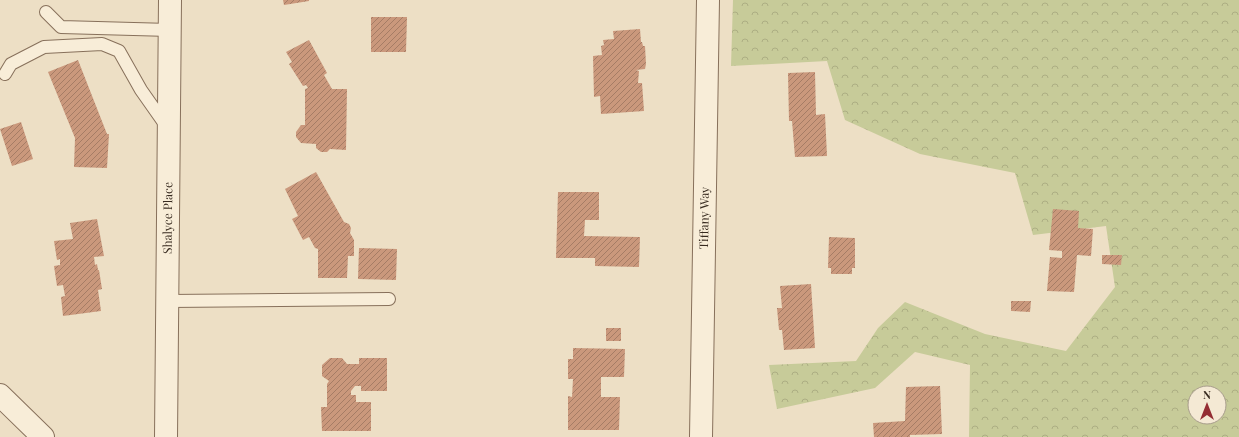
<svg xmlns="http://www.w3.org/2000/svg" width="1239" height="437" font-family="'Playfair Display',serif">
<defs>
<pattern id="forest-crowns" width="20" height="18" patternUnits="userSpaceOnUse"><rect width="20" height="18" fill="#c7cb99"/><path d="M2 6a3 3 0 1 1 6 0M12 15a3 3 0 1 1 6 0" fill="none" stroke="#acae83"/></pattern>
<pattern id="building-hatch" width="6" height="6" patternUnits="userSpaceOnUse"><rect width="6" height="6" fill="#ca987c"/><path d="M-1 1l2-2M0 6l6-6M5 7l2-2" fill="none" stroke="#a57c65"/></pattern>
</defs>
<rect width="100%" height="100%" fill="#eddfc5"/>
<path fill="url(#forest-crowns)" fill-rule="evenodd" d="M733,0H1239V437H969L970,365L915,352L875,388L777,409L769,365L856,361L878,328L905,302L985,334L1066,351L1115,287L1106,226L1033,235L1015,173L920,154L845,120L827,61L731,66ZM1195,393H1219V417H1195Z"/>
<path fill="url(#building-hatch)" d="M283,0H309V1L284,5Z
M371,17H407L406,52H371Z
M640,29L641,42H642L643,46H645L646,64L645,69L636,70L639,71L638,83H642L644,111L601,114L600,96L594,97L593,56L602,55L601,46L604,45L603,40L614,39L613,31Z
M309,40L327,73L324,75L332,89H347L346,150L330,149L327,152H321L316,148V144L301,143L296,137V132L301,125H305V89L308,88L306,85L303,86L289,64L292,62L286,52Z
M78,60L107,134H109L107,168L74,167L75,138L48,72Z
M815,72L816,115L825,114L827,156L795,157L792,121H789L788,73Z
M21,122L33,159L12,166L0,129Z
M316,172L344,222L349,224L351,228L350,233L354,240V256H348L347,278H318V249L315,248L309,237L303,240L292,219L298,216L285,189Z
M558,192H599V220H585L584,236L640,237L639,267L595,266V258H556Z
M1053,209L1079,211L1078,228L1093,229L1091,256L1077,255L1074,292L1047,291L1050,257L1062,258V251L1049,250Z
M97,219L104,256L94,257L95,265L97,264L98,270H99L102,289L98,290L101,311L63,316L61,297L65,296L63,285L57,286L54,266L60,265V259L57,260L54,241L73,239L70,223Z
M829,237L855,238V268H852V274H831V268H828Z
M359,248L397,249L396,280L358,279Z
M1102,255H1122L1121,265L1102,264Z
M811,284L815,348L784,350L782,330H779L777,308H782L780,286Z
M1011,301H1031L1030,312L1011,311Z
M606,328H621V341H606Z
M573,348L625,349L624,377H601V397H620L619,430H568V396L572,397L573,379H568V359H573Z
M330,358H342L347,364H359V358H387V391H361V386H355L351,391V395H356V402H371V431H322L321,407H327V384L329,381L322,376V365Z
M940,386L942,434L910,435V437H874L873,423L905,421L906,387Z"/>
<g fill="none" stroke-linecap="round" stroke-linejoin="round">
<defs>
<path id="lane" d="M46,12L61,27L170,30
M5,74L11,64L44,47L102,44L119,51L141,90L167,127
M168,301L389,299"/>
<g id="street">
<path d="M0,395L43,437"/>
<path id="s1" d="M166,437L170,0"/>
<path id="s2" d="M701,437L708,0"/>
</g>
</defs>
<use href="#lane" stroke="#87705b" stroke-width="14"/>
<use href="#street" stroke="#87705b" stroke-width="24"/>
<use href="#lane" stroke="#f8edd8" stroke-width="12"/>
<use href="#street" stroke="#f8edd8" stroke-width="22"/>
</g>
<g text-anchor="middle" stroke-width="3" stroke-linejoin="round" paint-order="stroke">
<g font-size="12" fill="#372a1f" stroke="#f4e9d4">
<text dy="4" stroke="none"><textPath href="#s1" startOffset="219">Shalyce Place</textPath></text>
<text dy="4" stroke="none"><textPath href="#s2" startOffset="219">Tiffany Way</textPath></text>
</g>
</g>
<g transform="translate(1207 405)"><circle r="19" fill="#f4e9d4" stroke="#a89d8c"/>
<path d="M0-3L7 15L0 10L-7 15Z" fill="#942d33"/>
<text y="-6" font-size="11" font-weight="bold" text-anchor="middle" fill="#372a1f">N</text>
</g>
</svg>
